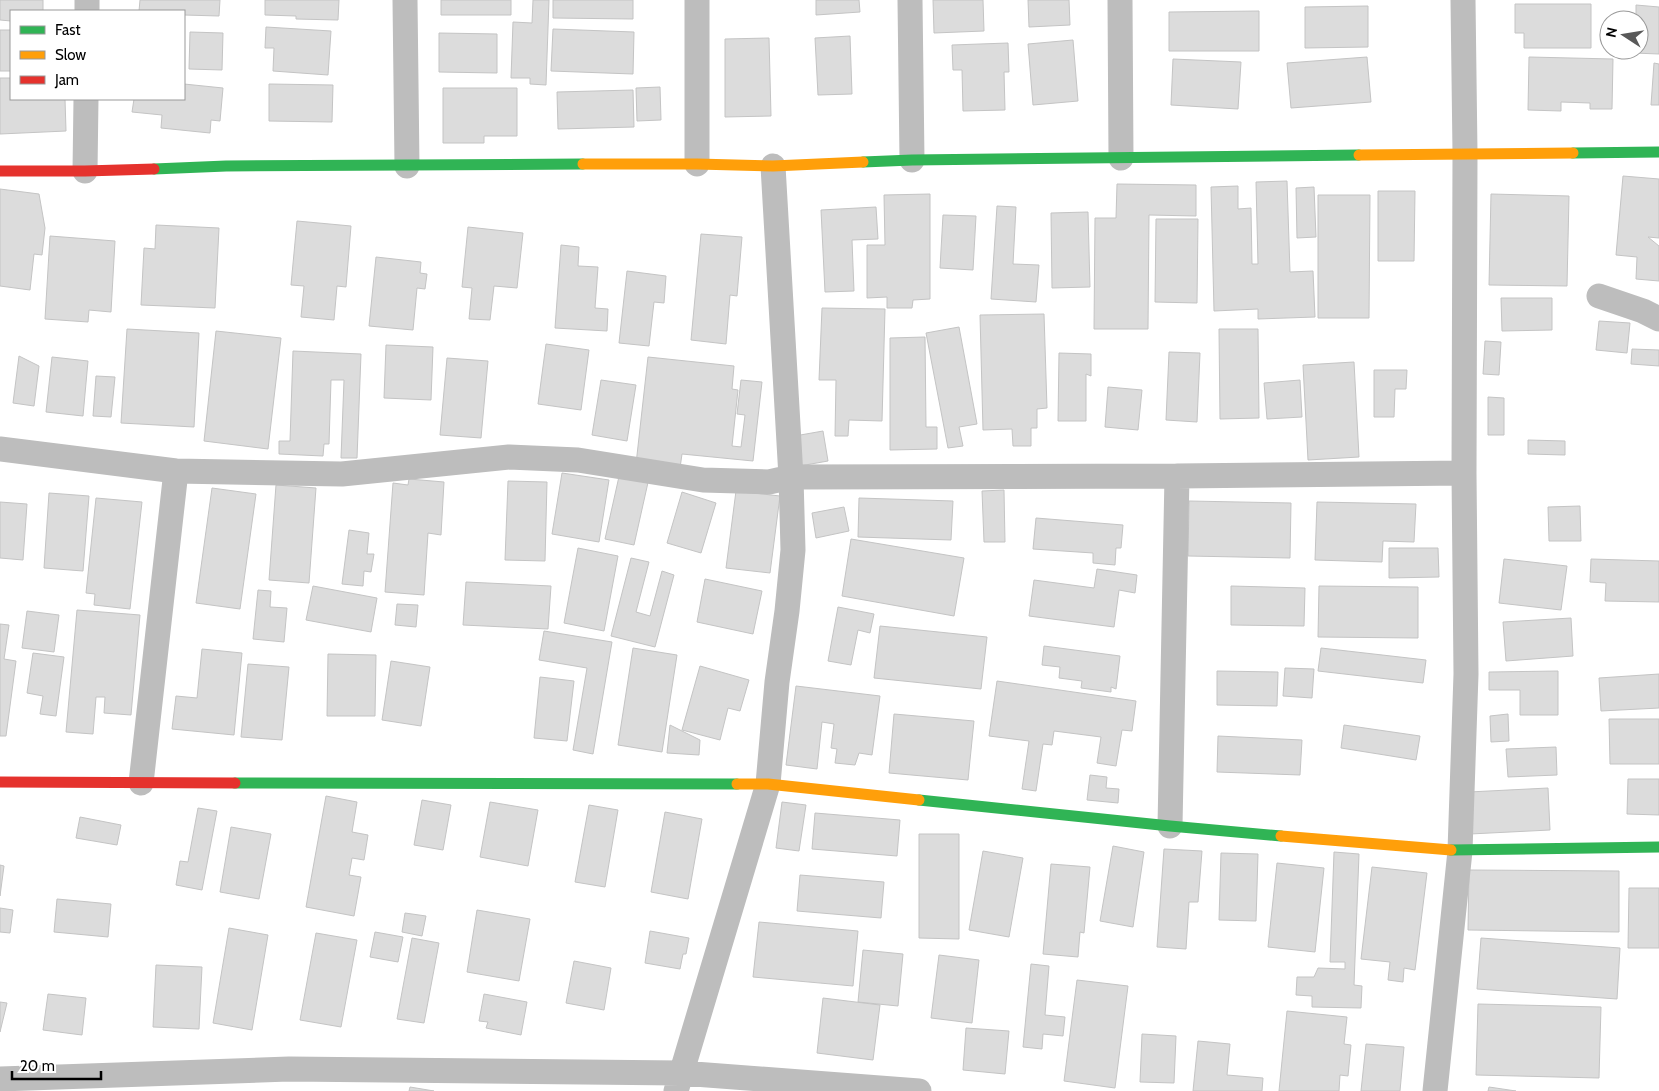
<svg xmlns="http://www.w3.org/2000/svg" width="1659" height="1091" font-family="Cabin,sans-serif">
<rect width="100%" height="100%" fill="#fff"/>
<path fill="#dcdcdc" stroke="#c4c4c4" d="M0,0H43V11H11V21L0,20Z
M140,0H220L219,16L184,15V11H139Z
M265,0H339L338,20L296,19V16L265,15Z
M441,0H511V15H441Z
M533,0H549L546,85L530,84V78H511L513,22L532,23Z
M553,0H633V19L553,18Z
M816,0H859L860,12L816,15Z
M933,0H983L984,31L934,33Z
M1028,0H1069L1070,25L1029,27Z
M1515,4H1591V48H1524V33H1515Z
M1636,5L1659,7V54L1633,53L1634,50H1639V20H1636Z
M1368,6V47L1305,48V7Z
M1259,11V51H1169V12Z
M266,27L331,31L328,75L273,71L274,48H265Z
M553,29L634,32L633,74L551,71Z
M0,30H11V71H0Z
M190,32L223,33L222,70L189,69Z
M439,33L497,34V73L439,72Z
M850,36L852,94L818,95L815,38Z
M769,38L771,116L725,117V39Z
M1073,40L1078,101L1033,105L1028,44Z
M1008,43L1009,72H1004L1005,110L963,111L962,70H953L952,45Z
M1367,57L1371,102L1291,108L1287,63Z
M1529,57L1613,59L1612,109H1590V103L1561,102V111L1528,110Z
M1173,59L1241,62L1238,109L1171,105Z
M1654,63L1659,64V105H1651Z
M0,78H11V99H65L66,131L0,134Z
M184,84L223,88L220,121L211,120L210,133L161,128L162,115L132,112L134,99H184Z
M269,84L333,85L332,122L269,121Z
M660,87L661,120L637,121L636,88Z
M443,88H517V136H484V143H443Z
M633,90L634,127L558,129L557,92Z
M1623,176L1659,179V238L1648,237L1659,246V281L1636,279L1637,257L1616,255Z
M1287,181L1290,272L1313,271L1315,317L1258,319V309L1214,311L1211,187L1238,186V209L1251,208L1252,264H1258L1256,182Z
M1117,184L1196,185V216L1149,215L1148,329H1094L1095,218H1116Z
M1314,187L1316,237L1297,238L1296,188Z
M0,189L39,194L45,228L42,255L34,254L30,290L0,286Z
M1378,191H1415L1414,261H1378Z
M930,194V299L913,300L912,308H887V297L867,298V245H885L884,195Z
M1491,194L1569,196L1567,286L1489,285Z
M1318,195H1370L1369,318H1318Z
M997,206L1016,207L1013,264L1039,265L1036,302L991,299Z
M876,207L878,239L852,240L854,291L825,292L821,210Z
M1088,212L1090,287L1052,288L1051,213Z
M943,215L976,216L973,270L940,268Z
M1156,219H1198L1197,303L1155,302Z
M297,221L351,226L346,287L337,286L334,320L301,317L304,286L291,285Z
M156,225L219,228L215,308L141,305L144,248L155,249Z
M468,227L523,233L517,288L494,286L490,320L469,319L472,288L462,287Z
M701,234L742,237L737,296L730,295L726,344L691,340Z
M50,236L115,241L111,312L89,310L88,322L45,319Z
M561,245L579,247L578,266L598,267L595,308L608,309L607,331L555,328Z
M376,257L421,262L420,273L427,274L425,289L417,288L413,330L369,326Z
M627,271L666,276L664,303L654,302L649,346L619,343Z
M1501,298H1552V330L1502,331Z
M822,308L885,309L882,421L849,420L848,436H835L836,380H819Z
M1044,314L1047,408L1037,409V428H1031V446H1013L1012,429L983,430L980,315Z
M1599,321L1630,323L1627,353L1596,350Z
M959,327L977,424L959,427L963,446L948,448L926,333Z
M127,329L199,333L194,427L121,423Z
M1219,329H1258L1259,418L1220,419Z
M216,331L281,338L268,449L204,441Z
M925,337L926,427H937V449L890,450V338Z
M1485,341L1501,342L1499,375L1483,374Z
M546,344L589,350L581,410L538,404Z
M386,345L433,347L431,400L384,398Z
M1632,349L1659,350V366L1631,364Z
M293,351L361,354L357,458H341L344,380H331L329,444H324L323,456L279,454V441H290Z
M1169,352L1200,353L1197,422L1166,420Z
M1059,353L1091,354V376L1086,374V421H1058Z
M19,356L39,366L34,406L13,403Z
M52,357L88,361L83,416L46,412Z
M648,357L734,366L732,389L738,390L732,446L741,447L745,415L737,414L741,380L762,382L753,461L682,454L680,468L636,464Z
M447,358L488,361L481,438L440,435Z
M1354,362L1359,457L1308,460L1303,365Z
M1374,370H1407L1406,389H1395L1394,417H1374Z
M96,376L115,377L111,417L93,416Z
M601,380L636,385L627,441L592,435Z
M1300,380L1302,417L1267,419L1264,383Z
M1108,387L1142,390L1138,430L1105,427Z
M1488,397L1504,398V435H1488Z
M823,431L828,461L794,467L789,437Z
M1528,440L1565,441V455L1528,454Z
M620,472L649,478L634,545L605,539Z
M562,473L609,480L599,542L552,534Z
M409,479L444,482L441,535L428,533L424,595L385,592L393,483L408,485Z
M508,481L547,482L545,561L505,560Z
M276,485L316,488L309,583L269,580Z
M212,488L256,494L240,609L196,603Z
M1004,490L1005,542H984L982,491Z
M736,491L780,496L770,573L726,568Z
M682,492L716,503L701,553L667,543Z
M49,493L89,496L83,571L44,568Z
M96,498L142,502L130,609L94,605L95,594L86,593Z
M859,498L953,501L951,540L858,537Z
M1189,501L1291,503L1290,558L1188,556Z
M0,502L27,504L23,560L0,558Z
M1317,502L1416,504L1414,542L1383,541L1382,562L1315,560Z
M1580,506L1581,541H1549L1548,507Z
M844,507L849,531L816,538L812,513Z
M1036,518L1123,525L1121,548H1116L1115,565L1093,563V553L1033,549Z
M349,530L369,533L367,554H374L371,572L364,571L363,586L342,584Z
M851,539L964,558L954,616L842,596Z
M578,548L618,556L604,631L564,623Z
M1389,548H1438L1439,577L1389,578Z
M631,558L649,562L636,612L650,616L662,571L674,575L655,647L611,636Z
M1504,559L1567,566L1561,610L1499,603Z
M1591,559L1659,561V602L1605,601L1606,583L1590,582Z
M1097,569L1137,575L1135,593L1119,590L1114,627L1029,616L1034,580L1094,588Z
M705,579L762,591L753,634L697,622Z
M466,582L551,586L548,629L463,625Z
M313,586L377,598L371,632L306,620Z
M1231,586L1305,588L1304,626L1231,625Z
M1319,586L1418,587V638L1318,637Z
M258,590L271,591L270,607L287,608L284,642L253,639Z
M397,604L418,605L416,627L395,625Z
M838,607L874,614L870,633L858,630L851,665L828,661Z
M77,610L140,615L131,715L104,713L105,697H96L93,734L66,732Z
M27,611L59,615L54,652L22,648Z
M1571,618L1573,656L1506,661L1503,622Z
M0,624L9,625L4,659L16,661L6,736H0Z
M880,626L987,637L981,689L874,678Z
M544,631L612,642L593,754L573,750L587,668L539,660Z
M1044,646L1120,656L1116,689L1111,687V692L1081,688L1082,681L1059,678L1060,667L1042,665Z
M633,648L677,655L662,752L618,745Z
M1321,648L1426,660L1423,683L1318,671Z
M202,649L242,653L234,735L172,729L176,696L197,698Z
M33,653L64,657L56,716L40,714L43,696L27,693Z
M328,654L376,655L375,716H327Z
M391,661L430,667L421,726L382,720Z
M248,664L289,667L282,740L241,737Z
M700,666L749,680L740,711L728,708L720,740L682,730Z
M1285,668L1314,669L1312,698L1283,696Z
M1217,671L1278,672L1277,706L1217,705Z
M1558,671V715H1520V690H1489V672Z
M1659,674V708L1601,711L1599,678Z
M540,677L574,681L567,741L534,738Z
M997,681L1136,701L1132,731L1122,730L1116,766L1097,763L1101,737L1054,731L1052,745L1043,744L1036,791L1022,789L1029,741L989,736Z
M796,686L880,696L872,755L859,753L855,765L835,763L837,749L831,748L834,724L822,722L817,769L786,765Z
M894,714L974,721L968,780L889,773Z
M1508,714L1509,741L1491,742L1490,716Z
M1609,719H1659V764H1610Z
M670,725L700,740L699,755L667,753Z
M1344,725L1420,736L1416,760L1341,748Z
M1218,736L1302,740L1300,775L1217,772Z
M1556,747L1557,775L1508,777L1506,749Z
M1090,775L1107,777L1106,788L1119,789L1118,803L1087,800Z
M1628,779H1659V815L1627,814Z
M1548,788L1550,830L1470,834L1469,792Z
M326,796L357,802L352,832L368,835L364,860L352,858L349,875L361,877L354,916L306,907Z
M422,800L451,805L443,850L414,845Z
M490,802L538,810L528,866L480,857Z
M782,802L806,805L799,851L776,848Z
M589,805L618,810L605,887L575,882Z
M198,808L217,811L202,890L176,885L180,861L188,862Z
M665,812L702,819L688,899L651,892Z
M815,813L900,820L897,856L812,849Z
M80,817L121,825L117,845L76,838Z
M231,827L271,834L259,899L220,892Z
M919,834H959V939L919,938Z
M1113,846L1144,852L1133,927L1100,921Z
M1164,849L1202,851L1198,902H1189L1186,949L1157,947Z
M983,851L1023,858L1009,937L969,930Z
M1334,852L1359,854L1354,985L1362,986L1361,1008L1312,1007V996L1296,995L1297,977H1314L1318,968L1345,969V962H1330Z
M1221,853L1258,854L1256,921L1219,920Z
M1277,863L1324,868L1315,952L1268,947Z
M1051,864L1090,867L1084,933L1080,932L1078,957L1043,954Z
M0,865L4,866L0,896Z
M1372,867L1427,873L1415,970L1404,968L1403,982L1388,980L1390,962L1361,959Z
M1469,870L1619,871V932L1468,930Z
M800,875L884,882L881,918L797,911Z
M1629,888H1659V948H1628Z
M57,899L111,904L108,937L54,932Z
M0,908L13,910L10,933L0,932Z
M477,910L530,919L519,981L467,972Z
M405,913L426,916L422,936L402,932Z
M759,922L858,931L853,986L753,977Z
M229,928L268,935L252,1030L213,1023Z
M650,931L689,938L686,954H683L680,969L645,963Z
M375,932L403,937L398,962L370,957Z
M316,933L357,940L341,1027L300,1020Z
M412,938L439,943L424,1023L397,1019Z
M1481,938L1620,948L1617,999L1477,989Z
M863,950L903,954L898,1006L858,1002Z
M939,955L979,960L972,1023L931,1018Z
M574,961L611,968L604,1010L566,1003Z
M1031,964L1049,966L1045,1015L1065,1017L1063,1036L1043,1034L1042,1049L1023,1047Z
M156,965L202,967L199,1029L153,1027Z
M1077,980L1128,986L1115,1088L1064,1081Z
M48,994L86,998L82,1035L43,1030Z
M484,994L527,1002L521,1035L486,1028L488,1022L479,1021Z
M823,998L880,1005L873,1060L817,1053Z
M0,1002L7,1003L0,1032Z
M1478,1004L1601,1007L1599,1078L1476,1075Z
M1287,1011L1347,1017L1344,1044L1351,1045L1348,1076L1340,1075L1339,1091H1279Z
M966,1028L1009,1031L1005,1074L963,1070Z
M1142,1034L1176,1036L1174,1083L1140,1082Z
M1198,1041L1230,1044L1227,1075L1263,1078L1262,1091H1193Z
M1366,1044L1404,1047L1400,1091H1361Z
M410,1087L434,1091H409Z
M1489,1087L1516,1091H1488Z"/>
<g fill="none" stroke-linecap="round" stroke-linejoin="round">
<path stroke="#bdbdbd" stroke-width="25" d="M405,0L407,166
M910,0L912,160
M1120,0L1121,158
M87,11V0
M697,164V0
M85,171L86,99
M1599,296L1643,311L1659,319
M0,449L176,471L342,474L509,457L578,460L703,480L769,482L791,477L1177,476L1464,473
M141,783L176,471
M1170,826L1177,476
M0,1079L289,1069L681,1073L919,1091
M676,1091L768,784L777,682L787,611L793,550L791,477L773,166
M1435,1091L1460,851L1466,674L1464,473L1465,153L1463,0"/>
<path stroke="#30b455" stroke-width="11" d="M1573,153L1659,152
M863,162L912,160L1359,155
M154,169L226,166L583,164
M235,783L737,784
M919,800L1170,826L1281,836
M1451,850L1659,847"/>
<path stroke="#ff9f0a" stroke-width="11" d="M1359,155L1573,153
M583,164H697L773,166L863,162
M737,784H768L919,800
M1281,836L1451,850"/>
<path stroke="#e5322d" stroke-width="11" d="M0,171H85L154,169
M0,782L235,783"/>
</g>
<rect x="10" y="10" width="175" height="90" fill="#ffffff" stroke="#999999"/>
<rect x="20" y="26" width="25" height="8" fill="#30b455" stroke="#999999"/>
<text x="55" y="35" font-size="15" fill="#000000">Fast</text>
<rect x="20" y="51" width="25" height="8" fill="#ff9f0a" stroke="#999999"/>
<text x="55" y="60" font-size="15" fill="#000000">Slow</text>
<rect x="20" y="76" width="25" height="8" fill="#e5322d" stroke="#999999"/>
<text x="55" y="85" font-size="15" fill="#000000">Jam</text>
<g transform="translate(1624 35) rotate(282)"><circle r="24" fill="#ffffff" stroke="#999999"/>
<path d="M0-4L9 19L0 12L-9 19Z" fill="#595959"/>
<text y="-8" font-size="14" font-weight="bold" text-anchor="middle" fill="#000000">N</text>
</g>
<path d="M12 1071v8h89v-8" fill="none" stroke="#000000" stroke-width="2.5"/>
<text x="20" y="1071" font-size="15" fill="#000000" stroke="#ffffff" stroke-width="4" paint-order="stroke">20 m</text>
</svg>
